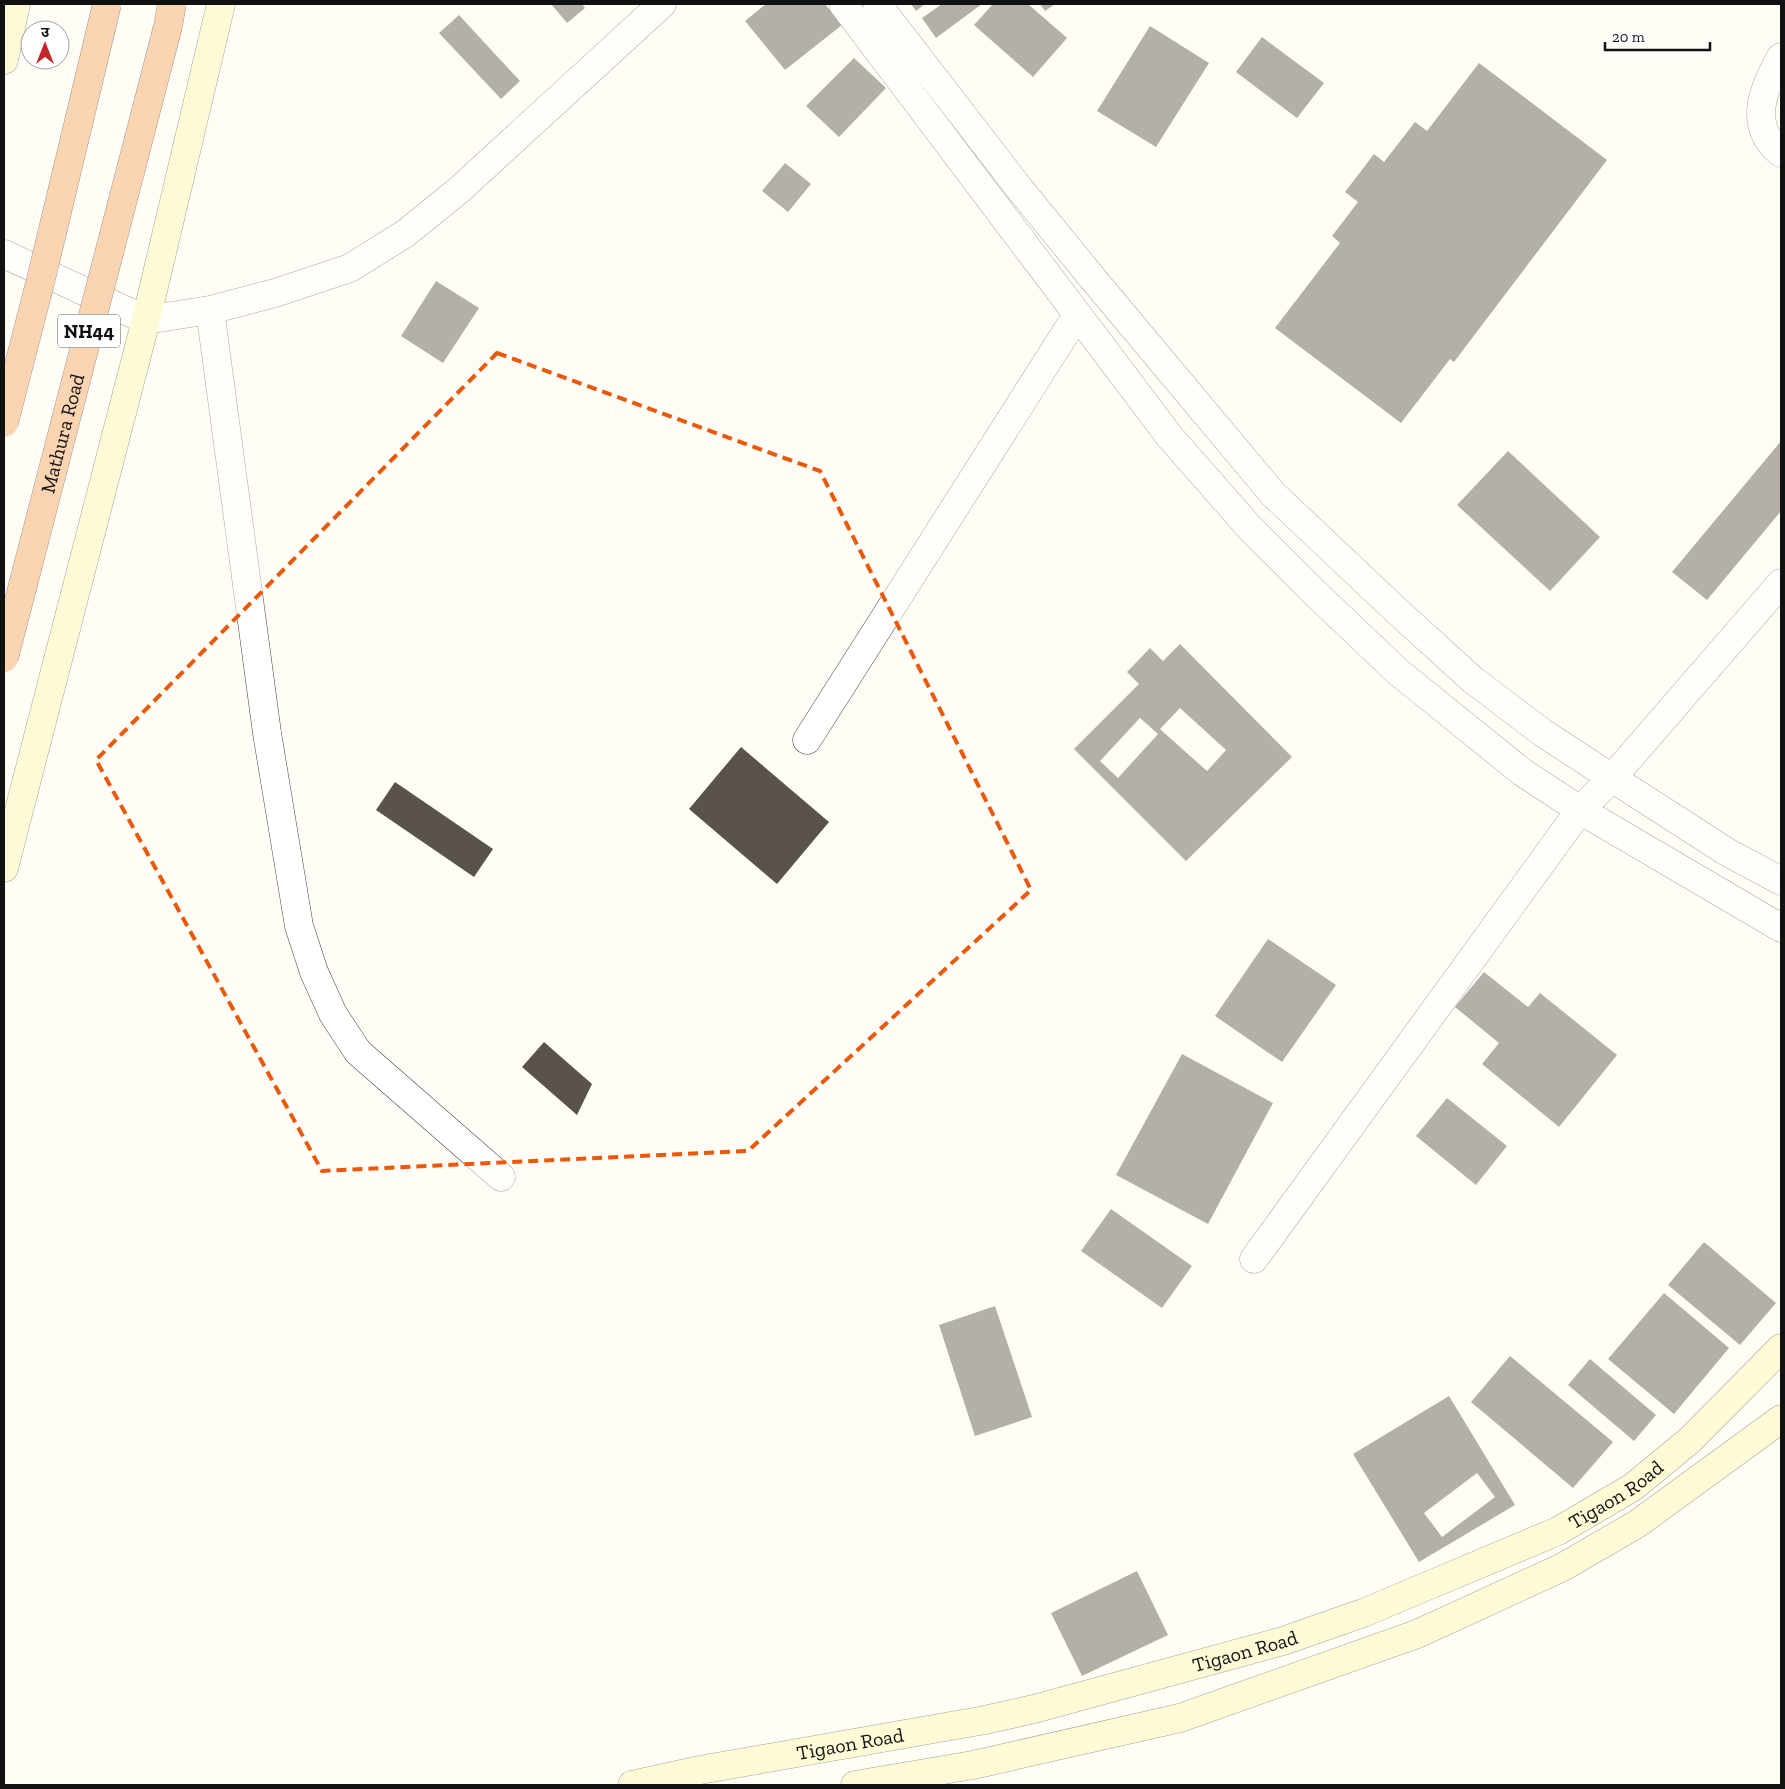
<svg xmlns="http://www.w3.org/2000/svg" width="1785" height="1789" font-family="'Zilla Slab','Noto Sans Devanagari',serif">
<rect width="100%" height="100%" fill="#fffdf5"/>
<path fill="#5a524d" fill-rule="evenodd" d="M551,4H582L585,8L567,23Z
M766,4H825L842,25L785,70L745,21Z
M911,4H925L916,11Z
M942,4H982L936,38L922,18Z
M993,4H1028L1067,38L1033,77L974,25Z
M1040,4H1055L1045,11Z
M459,15L520,81L501,99L439,33Z
M1150,26L1209,63L1156,147L1097,111Z
M1262,37L1324,83L1297,118L1236,72Z
M854,58L886,88L839,137L806,106Z
M1479,63L1607,160L1454,362L1450,359L1401,423L1275,328L1340,243L1332,236L1358,202L1345,192L1374,154L1384,162L1415,122L1427,131Z
M785,163L811,184L788,212L762,191Z
M436,281L479,308L443,363L401,336Z
M1781,441V511L1707,600L1672,572Z
M1508,451L1600,537L1550,591L1457,505Z
M1180,644L1292,757L1186,861L1074,749L1139,684L1127,672L1150,648L1163,661ZM1180,708L1226,750L1207,771L1160,729ZM1140,718L1158,734L1118,778L1100,761Z
M741,747L829,822L777,884L689,809Z
M395,782L493,849L474,877L376,810Z
M1268,939L1336,985L1282,1062L1215,1016Z
M1484,972L1528,1007L1540,993L1617,1055L1559,1127L1482,1064L1499,1043L1455,1007Z
M544,1042L592,1084L577,1115L522,1067Z
M1182,1054L1273,1103L1208,1224L1116,1175Z
M1447,1098L1507,1146L1476,1185L1416,1136Z
M1111,1209L1192,1266L1162,1308L1081,1251Z
M1704,1242L1776,1303L1740,1345L1668,1285Z
M1664,1293L1729,1348L1674,1414L1608,1359Z
M995,1306L1032,1417L975,1436L939,1325Z
M1510,1356L1613,1442L1573,1488L1471,1402Z
M1590,1359L1656,1415L1634,1441L1568,1385Z
M1449,1396L1515,1505L1419,1562L1353,1454ZM1477,1473L1495,1497L1442,1537L1424,1513Z
M1137,1571L1168,1635L1082,1676L1051,1613Z"/>
<g fill="none" stroke-linecap="round" stroke-linejoin="round">
<defs>
<path id="street" d="M843,4L1170,437L1250,528L1314,592L1397,671L1522,772L1580,810L1781,928
M877,4L1019,188L1094,280L1273,494L1397,611L1473,680L1543,733L1612,778L1727,852L1781,881
M1781,57C1763,88 1747,126 1781,153
M4,254L146,320L210,310L275,293L350,268L406,233L459,190L662,4
M210,310L267,733L299,926L314,972L333,1014L358,1052L501,1177
M807,740L1077,315
M1254,1259L1580,810L1612,778L1781,583"/>
<g id="secondary">
<path d="M4,60L16,4"/>
<path d="M4,868L146,320L221,4"/>
<path id="s1" d="M632,1785L700,1770L985,1720L1034,1709L1283,1641L1363,1613L1558,1531L1633,1487L1690,1440L1781,1348"/>
<path d="M855,1785L973,1765L1180,1718L1417,1634L1563,1567L1637,1524L1781,1419"/>
</g>
</defs>
<use href="#street" stroke="#444" stroke-width="29"/>
<use href="#secondary" stroke="#333" stroke-width="29"/>
<use href="#street" stroke="#fff" stroke-width="28"/>
<use href="#secondary" stroke="#fff6b0" stroke-width="28"/>
<defs>
<g id="highway-bridge">
<path d="M4,423L41,279L107,4"/>
<path id="s2" d="M4,658L168,26L172,4"/>
</g>
</defs>
<use href="#highway-bridge" stroke="#222" stroke-width="29" stroke-linecap="butt"/>
<use href="#highway-bridge" stroke="#f5a25d" stroke-width="28"/>
</g>
<path d="M0 0H1785V1789H0ZM497,353L820,471L1031,890L748,1151L322,1171L96,760Z" fill="#fffdf5" fill-opacity=".55" fill-rule="evenodd"/>
<path fill="none" stroke="#e8590c" stroke-width="4" stroke-dasharray="10 6" stroke-linejoin="round" d="M497,353L820,471L1031,890L748,1151L322,1171L96,760Z"/>
<g text-anchor="middle" stroke-width="5" stroke-linejoin="round" paint-order="stroke">
<rect fill="#fff" stroke="#585858" stroke-width="1" x="58" y="314.5" width="62" height="33" rx="4"/>
<g font-size="19" font-weight="bold" fill="#111">
<text x="89" y="338">NH44</text>
</g>
<g font-size="20" fill="#111" stroke="#fff">
<text dy="7" stroke="none"><textPath href="#s2" startOffset="232">Mathura Road</textPath></text>
<text dy="7" stroke="none"><textPath href="#s1" startOffset="1032">Tigaon Road</textPath></text>
<text dy="7" stroke="none"><textPath href="#s1" startOffset="628">Tigaon Road</textPath></text>
<text dy="7" stroke="none"><textPath href="#s1" startOffset="222">Tigaon Road</textPath></text>
</g>
</g>
<rect width="1785" height="1789" fill="none" stroke="#111111" stroke-width="10"/>
<g transform="translate(45 45)"><circle r="24" fill="#ffffff" stroke="#a0a0a0"/>
<path d="M0-4L9 19L0 12L-9 19Z" fill="#c4262e"/>
<text y="-8" font-size="14" font-weight="bold" text-anchor="middle" fill="#111111">उ</text>
</g>
<path d="M1605 42v8h105v-8" fill="none" stroke="#111111" stroke-width="2.5"/>
<text x="1612" y="42" font-size="15" fill="#111111" stroke="#ffffff" stroke-width="4" paint-order="stroke">20 m</text>
</svg>
